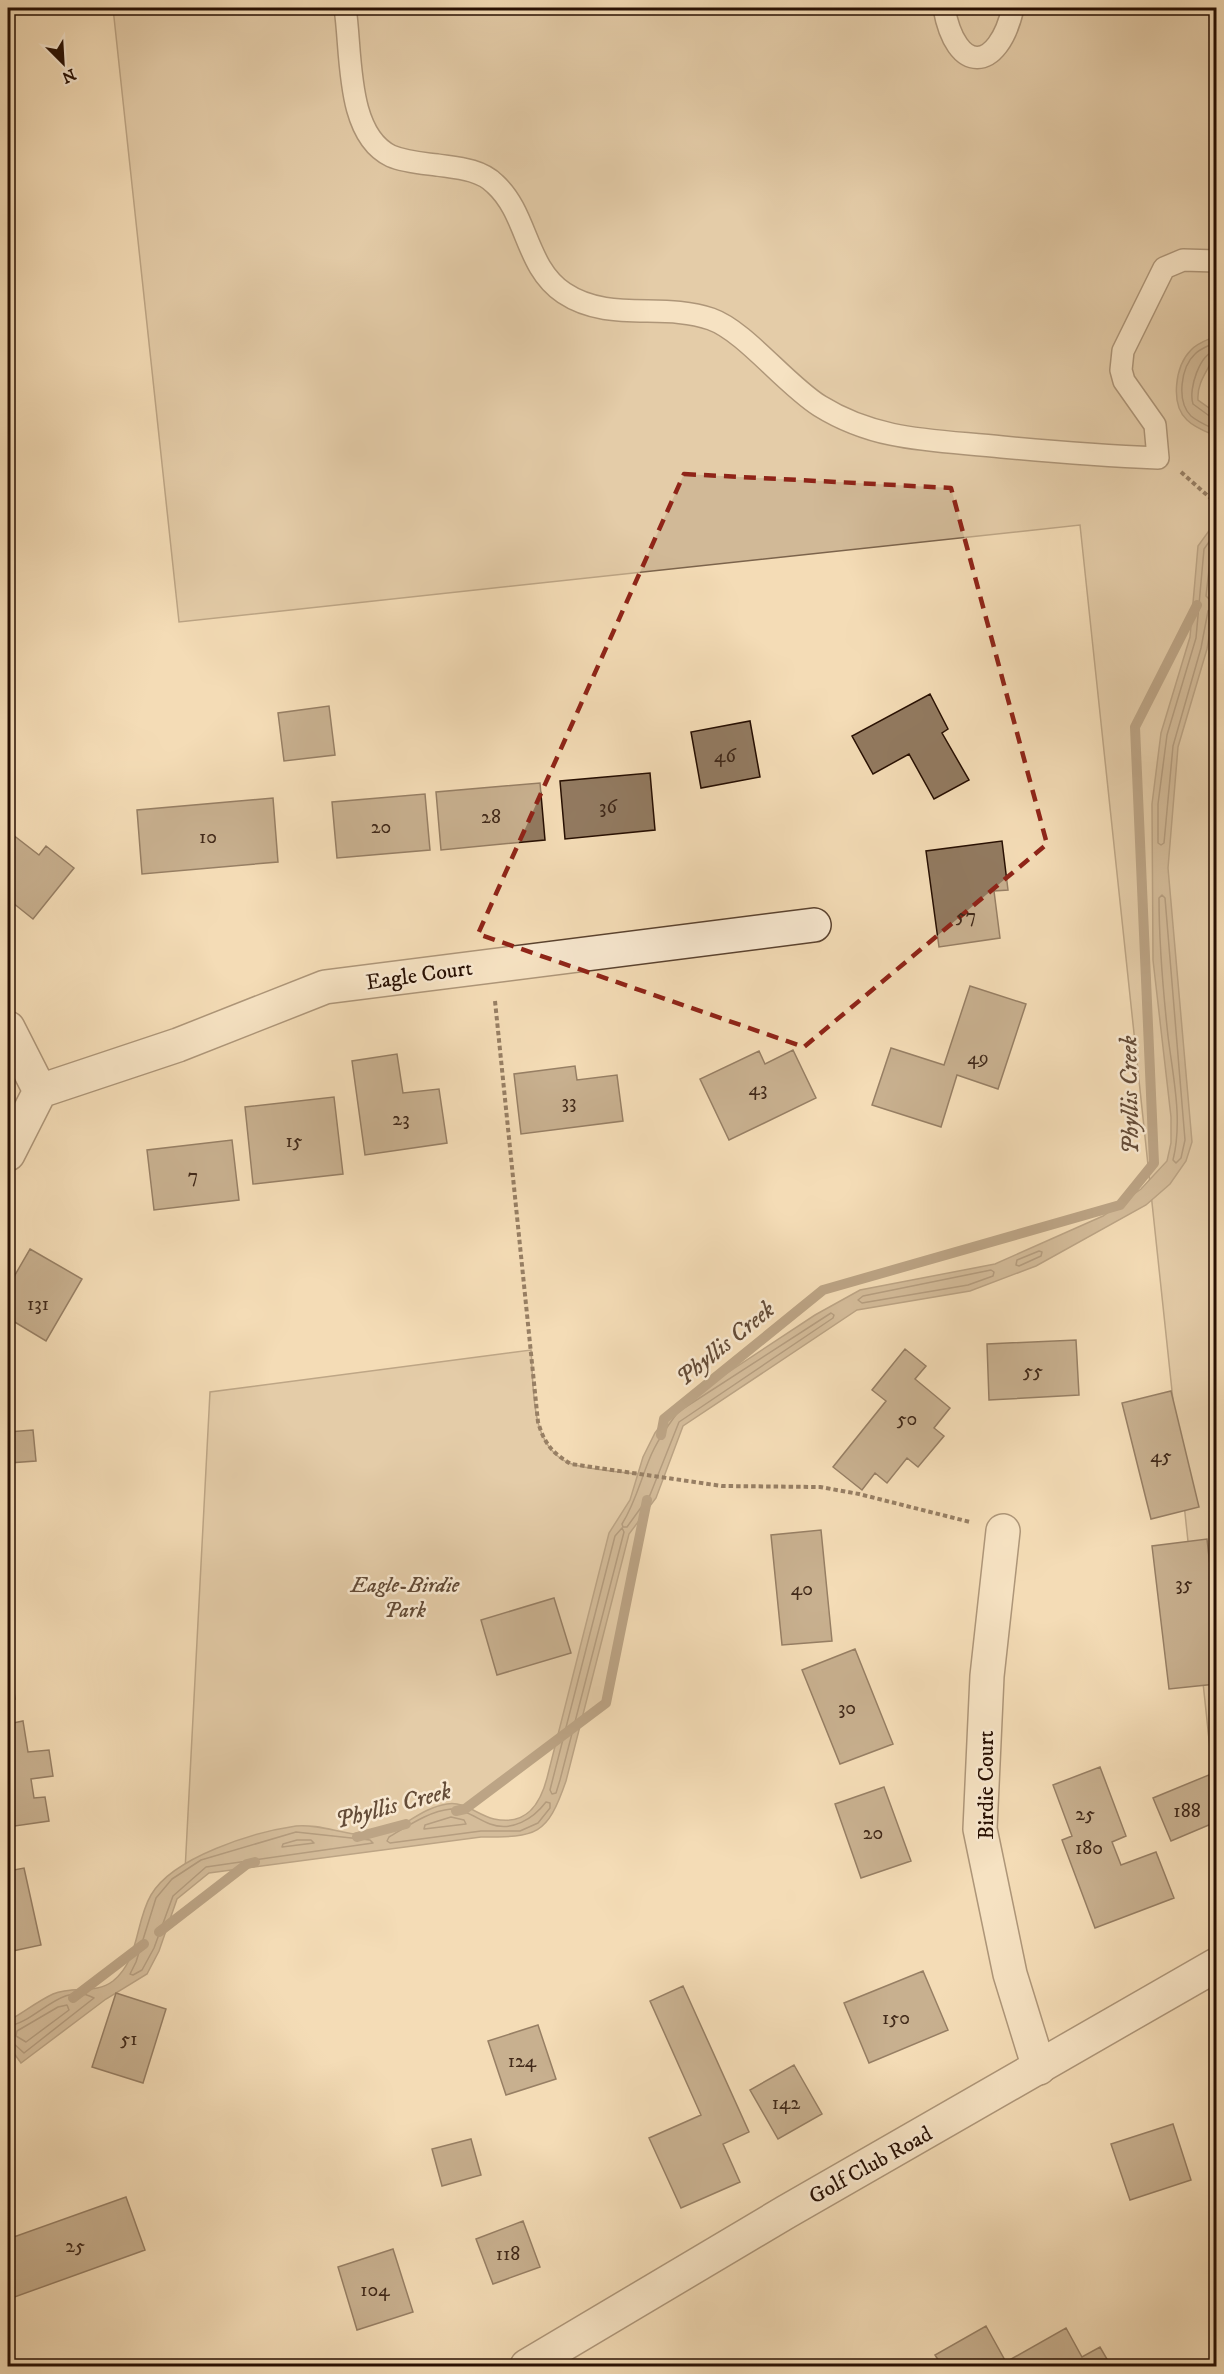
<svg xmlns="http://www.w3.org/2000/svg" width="1224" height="2374" font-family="'IM FELL DW Pica',serif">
<rect width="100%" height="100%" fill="#f4dcb6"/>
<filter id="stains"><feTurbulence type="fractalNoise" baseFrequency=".00333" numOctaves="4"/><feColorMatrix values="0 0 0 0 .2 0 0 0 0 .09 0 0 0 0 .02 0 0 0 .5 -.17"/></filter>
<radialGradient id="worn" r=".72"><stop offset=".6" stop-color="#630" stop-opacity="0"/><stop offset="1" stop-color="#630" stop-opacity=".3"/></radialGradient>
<path fill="#d1b997" stroke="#7c644c" stroke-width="1.5" d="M113,8H1216V1805L1080,525L179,622Z
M531,1350C534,1387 529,1446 569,1463C589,1471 630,1472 653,1476L606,1703L465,1809L185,1871L210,1392Z"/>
<path fill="#ae9679" stroke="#786049" stroke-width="1.5" d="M1216,336C1222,360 1196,374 1198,400L1216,413V436C1207,432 1195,428 1187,420C1170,404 1175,366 1191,350C1197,343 1207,340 1216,336Z
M1216,521V597L1207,649L1178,747L1168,868L1192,1142L1186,1161L1170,1184L1146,1205L1036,1266L970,1291L857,1310L683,1426L656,1498L629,1534L566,1781C547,1836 537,1837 481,1837L209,1873L177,1899L159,1951L147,1974L106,1999L21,2063C11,2050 1,2036 10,2020C24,2012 38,2001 53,1994C74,1985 95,1995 113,1981C140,1959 135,1922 151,1895C173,1857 254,1832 296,1826C323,1823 355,1840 381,1834C402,1830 420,1808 447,1804C465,1801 477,1815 494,1819C526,1826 540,1805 547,1778L609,1533L630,1500L643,1457L655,1433L674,1408L815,1315L860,1290L995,1264L1103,1216L1141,1189L1167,1161L1171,1143V1117L1153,960L1152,804L1161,733L1190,637L1198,546Z"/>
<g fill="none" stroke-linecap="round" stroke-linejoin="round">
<path stroke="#6a523e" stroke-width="1.5" d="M1216,342C1209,346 1201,348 1195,354C1181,367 1176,401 1191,416C1198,422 1208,426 1216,430
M1216,351C1200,353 1188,389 1193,404L1208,415L1216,418
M1216,532L1204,549L1196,638L1167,735L1158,804V843L1161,845L1164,843L1173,746L1201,648L1208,611L1216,606
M1216,544L1211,552L1206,596L1209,599L1216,598
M1162,895L1165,898L1185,1140L1181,1158L1176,1163L1173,1160C1183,1120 1173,1077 1168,1036C1163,990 1159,945 1159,898Z
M1039,1251L1042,1252L1041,1256L1019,1266L1016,1265L1017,1260Z
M991,1270L994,1272L993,1276L968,1285L862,1303L858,1300L863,1296Z
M831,1313L834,1315L833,1318L679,1422L650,1495L627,1527H623L622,1524C635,1503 640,1482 649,1460C656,1442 667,1427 678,1412Z
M622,1528L624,1532L560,1780L556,1793L552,1794L550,1790L615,1536Z
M546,1802L550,1803V1808L538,1823L520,1831H481L390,1843L387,1841L389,1837C408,1826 429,1811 451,1809C465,1809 477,1819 490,1824C512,1832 533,1819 546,1802Z
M451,1817L464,1820L466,1824L424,1829L425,1825Z
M296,1832L370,1840L373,1843L206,1867L173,1896L154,1948L142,1970L133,1975L130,1974L136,1962L156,1898L172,1879L201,1860Z
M297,1840H311L314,1843L282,1847L283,1844Z
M67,2005L69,2010L26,2042L16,2036L17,2031L58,2007Z
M8,2026C36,2023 62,1980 94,1998L24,2053L13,2043L8,2042"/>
<path stroke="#786049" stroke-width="10" d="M661,1435L664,1419L823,1290L1120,1205L1154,1163L1135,727L1197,605
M456,1811L465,1809L606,1703L647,1500
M357,1837L406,1824
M159,1932L247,1864L255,1862
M73,1998L144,1944"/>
</g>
<path fill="#927a60" stroke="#270f02" stroke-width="1.5" d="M930,694L948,729L942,733L969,780L934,799L909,754L873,774L852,736Z
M329,706L335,755L284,761L278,713Z
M750,721L760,777L701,788L691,732Z
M650,773L655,830L565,839L560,781Z
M540,783L545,840L441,850L436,792Z
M425,794L430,850L337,858L332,802Z
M273,798L278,862L142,874L137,810Z
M8,831L39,855L46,846L74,868L33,919L8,899Z
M1002,841L1008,890L994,891L1000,938L939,947L926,851Z
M970,986L1026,1004L998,1089L957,1075L941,1127L872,1105L891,1048L944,1065Z
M793,1050L816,1098L729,1140L700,1079L759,1051L765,1064Z
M397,1054L403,1093L439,1089L447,1143L365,1155L352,1061Z
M575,1066L577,1080L617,1075L623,1121L521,1134L514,1074Z
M334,1097L343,1174L253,1184L245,1107Z
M232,1140L239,1200L154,1210L147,1150Z
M30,1249L82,1279L46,1341L8,1318V1287Z
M1076,1340L1079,1395L989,1400L987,1344Z
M905,1349L926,1366L915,1379L950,1408L934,1428L944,1436L918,1467L907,1458L887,1483L875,1473L862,1490L833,1467L886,1401L872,1390Z
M1171,1391L1199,1507L1151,1519L1122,1403Z
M33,1430L36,1461L9,1463L13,1520L8,1521V1432Z
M821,1530L832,1641L782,1645L771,1535Z
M1207,1539L1216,1620V1684L1169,1689L1152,1546Z
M554,1598L571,1653L497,1675L481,1620Z
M8,1645L15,1699L8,1700Z
M855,1649L893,1744L840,1764L802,1670Z
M23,1721L28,1752L49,1750L53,1776L31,1779L34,1798L45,1797L49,1821L8,1827V1724Z
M1100,1767L1126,1836L1112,1842L1121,1865L1156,1852L1174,1898L1095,1928L1062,1840L1072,1836L1053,1785Z
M1216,1772V1822L1171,1841L1153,1798Z
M884,1787L911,1861L861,1878L835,1804Z
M24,1868L41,1945L8,1952V1871Z
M923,1971L948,2030L869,2063L844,2003Z
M683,1986L749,2132L723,2144L740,2182L681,2208L649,2138L701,2115L650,2001Z
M116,1993L166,2009L143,2083L92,2067Z
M538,2025L556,2079L506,2095L488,2041Z
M794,2065L822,2114L778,2139L750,2090Z
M1173,2124L1191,2180L1130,2200L1111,2144Z
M471,2139L481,2175L442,2186L432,2149Z
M126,2197L145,2250L9,2299L8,2239Z
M523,2221L540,2267L493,2284L476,2239Z
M393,2249L413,2312L357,2330L338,2267Z
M986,2326L1006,2362L1066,2328L1082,2357L1100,2347L1111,2366H942L935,2355Z"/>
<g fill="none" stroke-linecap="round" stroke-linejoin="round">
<defs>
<path id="service" d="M345,8C352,51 345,134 391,156C405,162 421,163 437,165C457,168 480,169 495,184C528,214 525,267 564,293C609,323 663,302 711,319C745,331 785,384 820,406C878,442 936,440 1002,447C1054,452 1105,456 1158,458L1155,425L1124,381L1121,370L1123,351L1164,268L1183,260L1216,261
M944,8C956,75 998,73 1013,8"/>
<path id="minor" d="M8,1028L40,1091L8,1154
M40,1091L178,1045L325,987L814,925
M1003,1531L987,1676L980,1829L1010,1974L1039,2068"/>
<path id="tertiary" d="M527,2366L786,2212L1216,1965"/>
</defs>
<use href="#service" stroke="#5a422f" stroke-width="24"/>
<use href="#minor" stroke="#5a422f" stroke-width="36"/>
<use href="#tertiary" stroke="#5a422f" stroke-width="36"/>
<path stroke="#270f02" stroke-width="4" stroke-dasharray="4.5 3" stroke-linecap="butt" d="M1181,472L1216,503
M495,1001L538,1422C544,1443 552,1453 571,1464L722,1486L820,1487L859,1494L970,1522"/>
<use href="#service" stroke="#f8e8d0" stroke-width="21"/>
<use href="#minor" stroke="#f8e8d0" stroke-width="33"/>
<use href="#tertiary" stroke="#f8e8d0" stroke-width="33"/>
</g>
<path d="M0 0H1224V2374H0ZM684,474L951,488L1047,844L804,1047L478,934Z" fill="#f4dcb6" fill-opacity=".55" fill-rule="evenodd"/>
<path fill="none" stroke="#8f2418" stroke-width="4.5" stroke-dasharray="12 8" stroke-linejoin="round" d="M684,474L951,488L1047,844L804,1047L478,934Z"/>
<g text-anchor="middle" stroke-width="5" stroke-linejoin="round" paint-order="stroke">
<g font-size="20" fill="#422a1a">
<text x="725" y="762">46</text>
<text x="608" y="813">36</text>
<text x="491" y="823">28</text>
<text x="381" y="833">20</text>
<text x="208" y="843">10</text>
<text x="966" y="922">57</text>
<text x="978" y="1064">49</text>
<text x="758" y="1095">43</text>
<text x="569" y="1108">33</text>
<text x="401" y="1125">23</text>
<text x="294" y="1147">15</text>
<text x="193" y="1182">7</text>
<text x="38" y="1310">131</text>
<text x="1033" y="1377">55</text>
<text x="907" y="1425">50</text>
<text x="1161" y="1462">45</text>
<text x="1184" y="1590">35</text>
<text x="802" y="1595">40</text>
<text x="847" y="1714">30</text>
<text x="1187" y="1817">188</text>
<text x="1085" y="1820">25</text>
<text x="873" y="1839">20</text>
<text x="1089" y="1854">180</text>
<text x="896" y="2024">150</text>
<text x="129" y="2045">51</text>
<text x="522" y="2067">124</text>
<text x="786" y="2109">142</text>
<text x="75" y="2252">25</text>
<text x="508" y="2260">118</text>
<text x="375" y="2296">104</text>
</g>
<g font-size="22" fill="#270f02" stroke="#f8e8d0">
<text transform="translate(419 974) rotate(-8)" y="8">Eagle Court</text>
<text transform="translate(985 1785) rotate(-90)" y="8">Birdie Court</text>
<text transform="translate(870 2164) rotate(-29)" y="8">Golf Club Road</text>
</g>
<g font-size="22" font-style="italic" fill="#624a36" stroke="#f8e8d0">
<text x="405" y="1592">Eagle-Birdie<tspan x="405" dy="25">Park</tspan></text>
</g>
<g font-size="24" font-style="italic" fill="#644c38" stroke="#f8e8d0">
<text transform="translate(1129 1095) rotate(-91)" y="8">Phyllis Creek</text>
<text transform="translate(725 1343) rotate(-39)" y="8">Phyllis Creek</text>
<text transform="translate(393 1805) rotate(-15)" y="8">Phyllis Creek</text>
</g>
</g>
<rect width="1224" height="2374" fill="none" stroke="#f4dcb6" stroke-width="30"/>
<rect x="9" y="9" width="1206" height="2356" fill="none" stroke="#270f02" stroke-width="3"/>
<rect x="15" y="15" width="1194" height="2344" fill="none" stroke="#270f02" stroke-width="1.5"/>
<g transform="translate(63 63) rotate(156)" stroke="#f8e8d0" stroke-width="4.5" paint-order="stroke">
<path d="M0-4.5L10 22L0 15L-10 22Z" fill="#270f02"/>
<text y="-9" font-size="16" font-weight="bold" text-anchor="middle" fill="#270f02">N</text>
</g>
<rect width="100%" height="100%" filter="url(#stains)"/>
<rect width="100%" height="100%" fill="url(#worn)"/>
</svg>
